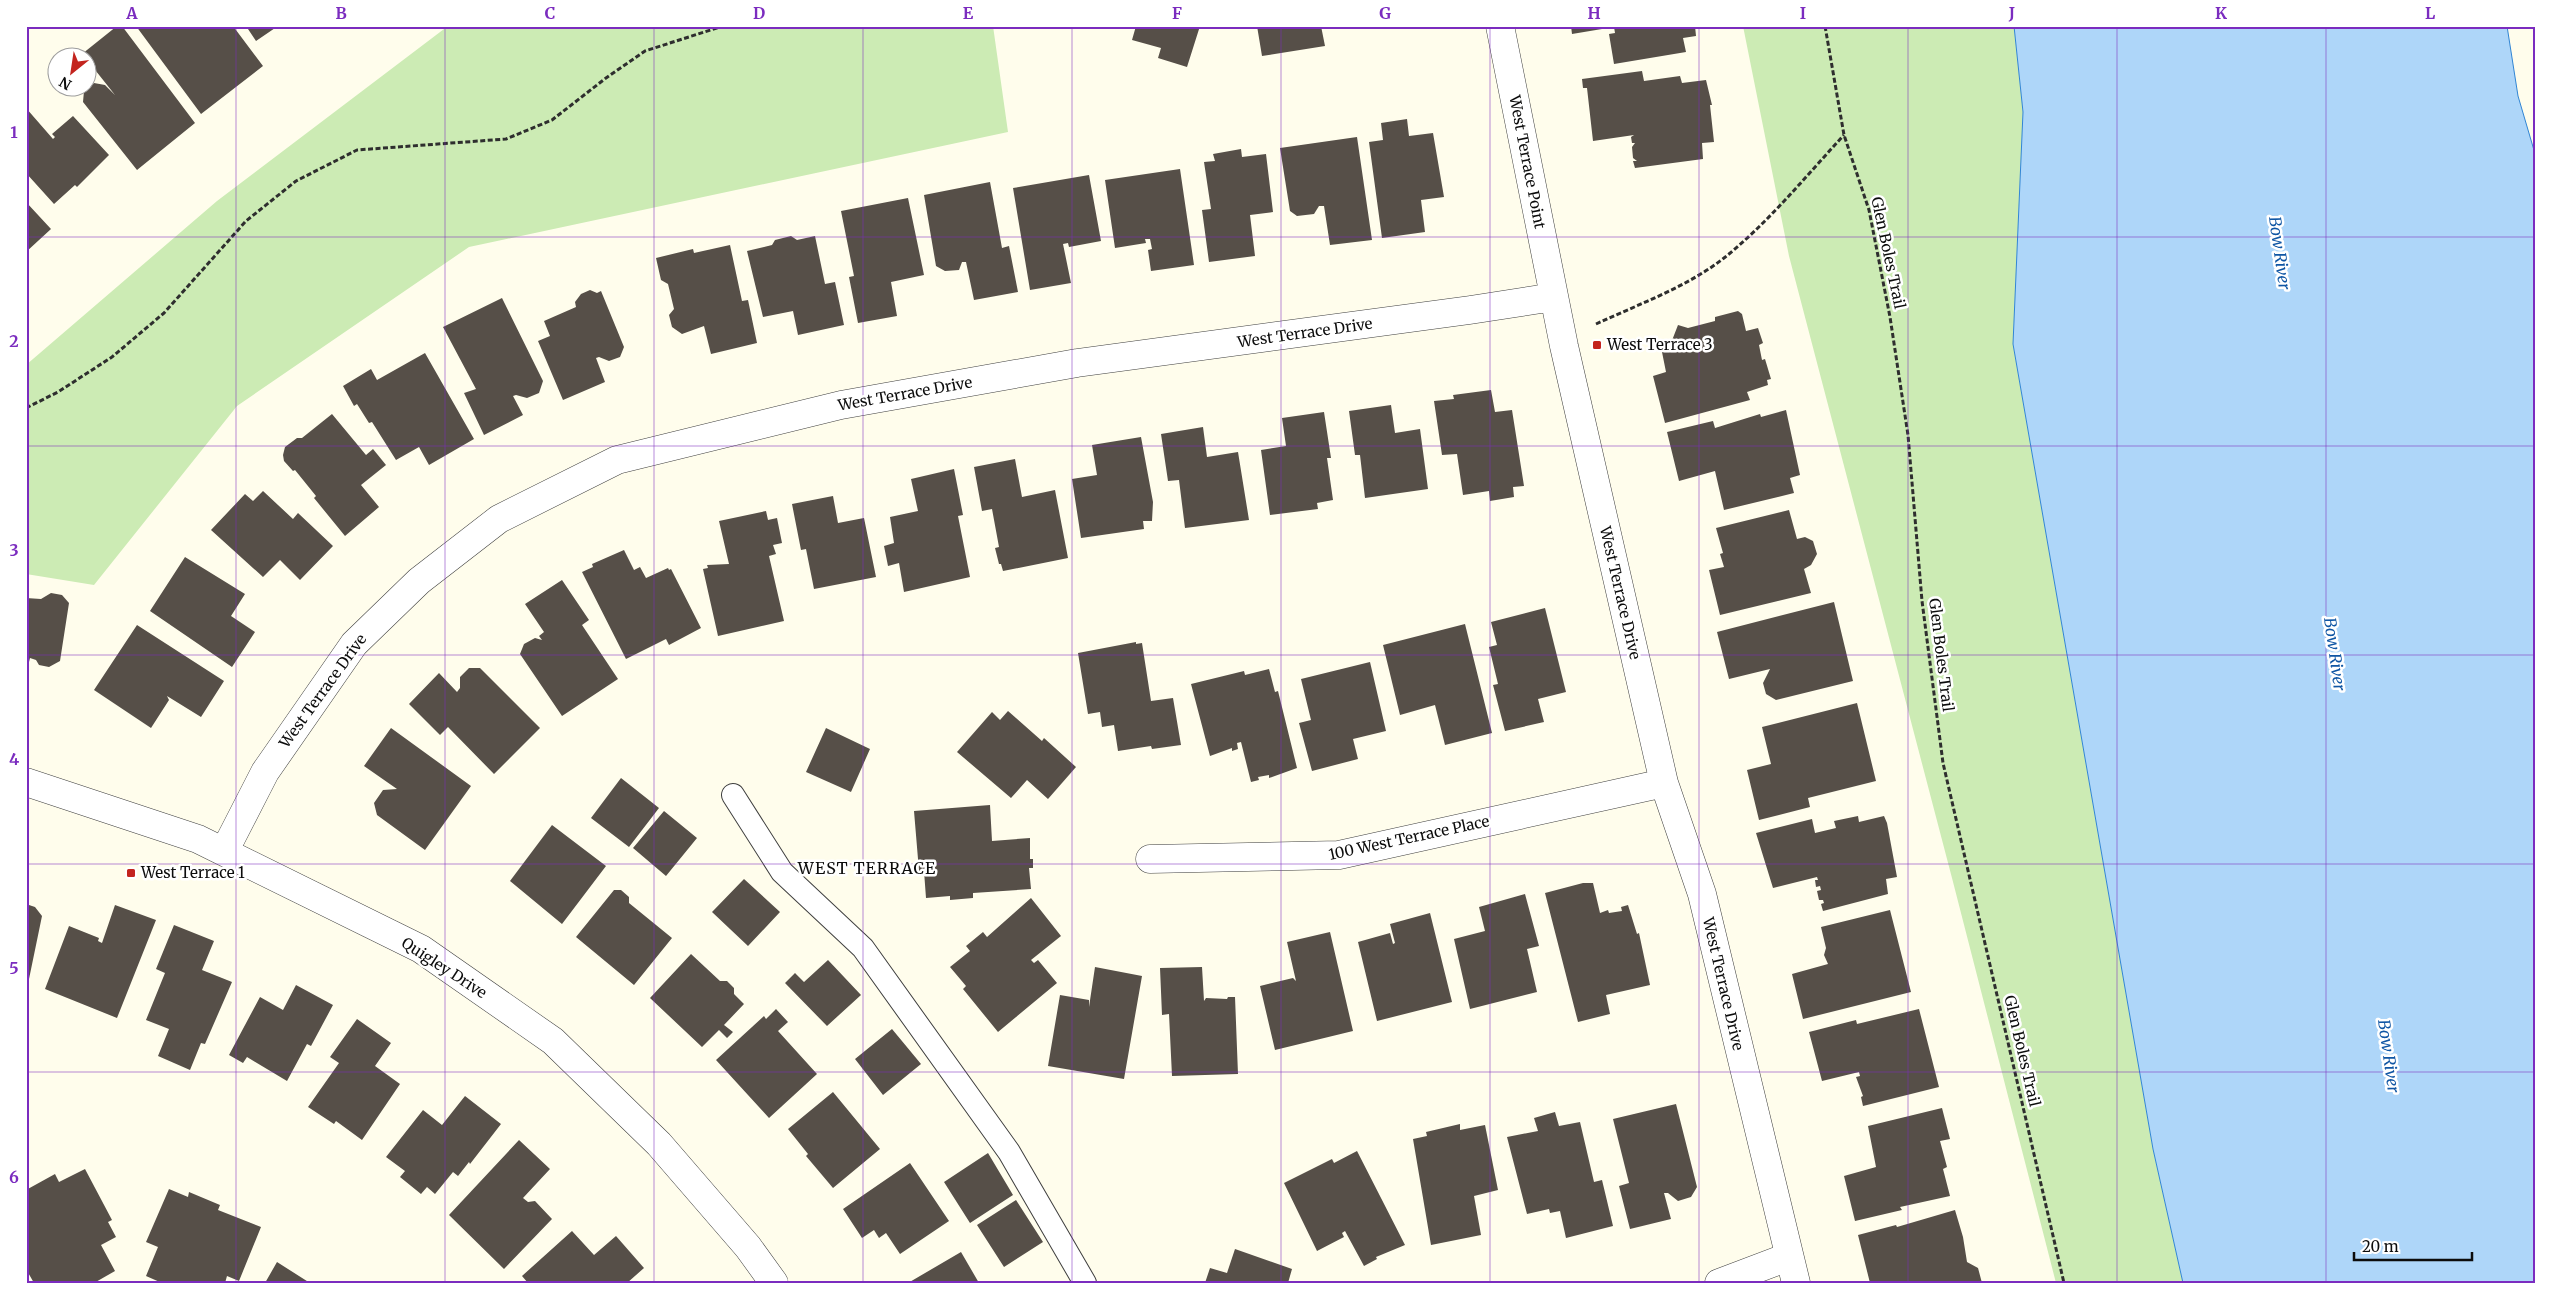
<svg xmlns="http://www.w3.org/2000/svg" width="2562" height="1309" font-family="Merriweather,serif">
<rect width="100%" height="100%" fill="#fffdec"/>
<path fill="#ccebb4" d="M448,26H993L1008,132L469,247L237,406L94,585L26,574V365L217,201Z
M1743,26H2014L2023,112L2013,344L2153,1149L2183,1283H2056L1952,878L1789,256Z"/>
<path fill="#aed6f9" stroke="#3185d4" d="M2014,26H2507L2518,96L2536,157V1283H2183L2153,1149L2013,344L2023,112Z"/>
<path fill="#564f48" d="M117,26H122L195,123L137,170L83,102L84,91L94,83L105,85L115,95L88,61V58L82,54Z
M136,26H233L263,66L201,114Z
M246,26H278L256,41Z
M1136,26H1200L1187,67L1158,58L1161,48L1132,40Z
M1257,26H1321L1325,46L1262,56Z
M1571,26H1695L1696,36L1683,38L1686,52L1614,64L1609,34L1615,33L1614,27L1572,34Z
M1642,71L1644,81L1680,76L1682,83L1706,80L1712,105H1710L1714,142L1702,143L1703,159L1635,168L1633,161H1637L1633,158L1632,147L1635,143H1632L1631,137L1634,135L1593,141L1587,88H1583L1582,79Z
M26,108L53,139L55,137L52,134L73,116L109,155L77,187L75,185L54,204L26,173Z
M1407,119L1409,136L1433,133L1444,197L1421,200L1425,232L1382,238L1369,142L1383,140L1381,123Z
M1357,137L1372,240L1330,245L1324,206H1319L1314,214L1297,216L1290,211L1280,148Z
M1241,149L1242,157L1266,154L1273,212L1250,215L1255,256L1209,262L1202,210L1211,209L1204,162L1215,161L1213,154Z
M1180,169L1194,265L1151,271L1148,250L1152,249L1150,239H1145L1146,243L1115,248L1105,180Z
M1089,175L1101,241L1069,247L1068,243L1063,244L1071,283L1030,290L1013,188Z
M990,182L1002,248L1009,246L1018,292L974,300L966,262H962L959,270L945,271L936,266L924,195Z
M908,198L924,275L891,282L897,316L858,323L849,277L854,276L841,211Z
M26,202L51,229L26,252Z
M791,236L797,240L815,236L825,284L835,282L844,325L798,335L793,311L763,317L747,251L772,245L775,240Z
M730,245L742,301L748,300L757,343L711,354L704,326L682,334L672,327L669,315L674,309L668,284L661,280L656,258L693,249L694,253Z
M590,290L597,293L601,291L624,347L620,357L609,361L599,357L596,358L605,382L563,400L538,341L550,336L544,321L576,307L575,302L581,294Z
M502,298L543,381L539,393L527,398L516,395L513,396L523,415L484,435L464,393L476,389L443,327Z
M1738,311L1742,314L1746,331L1758,328L1763,343L1759,345L1762,360L1765,359L1771,379L1767,380L1768,385L1747,392L1750,400L1665,423L1653,376L1666,372L1662,352L1679,347L1671,343L1678,325L1688,328L1715,321V317Z
M425,353L474,439L429,465L419,447L396,460L372,422L369,423L357,404L354,406L343,386L371,369L377,380Z
M1491,390L1495,412L1512,410L1524,486L1513,487L1514,497L1490,501L1489,491L1463,495L1457,454L1442,455L1434,401L1454,399L1453,395Z
M1391,405L1395,433L1420,429L1428,489L1365,498L1360,455H1355L1349,411Z
M1786,410L1800,475L1790,478L1794,493L1724,510L1715,471L1679,481L1667,432L1713,421L1715,428L1760,414L1761,417Z
M1324,412L1331,458H1327L1333,500L1317,503L1318,509L1270,515L1261,450L1286,446L1282,418Z
M332,414L366,455L373,449L386,465L361,485L379,507L345,536L314,498L316,496L295,470L293,471L284,461L283,455L285,447L297,438H302Z
M1203,427L1207,457L1238,452L1249,520L1185,528L1179,480L1168,481L1161,434Z
M1141,437L1153,502L1152,521H1143L1144,529L1081,538L1072,479L1097,475L1092,445Z
M1015,459L1022,497L1055,490L1068,558L1003,571L1001,564H999L995,548L999,547L992,509L982,511L974,467Z
M954,469L963,515L958,516L970,577L904,592L899,563L888,566L884,546L894,543L890,517L918,511L911,479Z
M263,491L293,519L298,513L333,546L300,580L280,560L263,577L211,530L245,494L253,501Z
M833,496L838,523L864,518L876,577L814,589L806,549L801,550L792,504Z
M1789,510L1797,539L1805,537L1813,541L1817,554L1811,565L1804,569L1811,593L1720,615L1709,570L1724,567L1720,554L1723,553L1716,528Z
M766,511L768,520L777,518L782,543L773,545L776,554L769,556L784,621L718,636L703,569L708,568L707,565L729,564L719,521Z
M624,550L634,570L640,567L646,578L668,568L669,570L671,569L701,628L669,645L666,639L626,659L582,572L593,567L592,564Z
M185,557L245,594L231,616L255,632L232,667L150,611Z
M562,580L589,620L582,625L618,679L562,716L520,654L524,644L535,638L542,640L539,636L544,632L525,604Z
M51,593L62,595L69,603L60,661L49,667L39,665L36,660L30,658L26,674V598L41,599Z
M1834,602L1853,681L1776,700L1766,694L1763,683L1770,669L1729,679L1717,632Z
M1545,608L1566,692L1538,699L1544,722L1505,731L1493,685L1498,684L1489,647L1497,645L1491,622Z
M1465,624L1492,733L1445,745L1435,705L1400,715L1383,645Z
M137,625L224,681L201,717L167,696L169,700L151,728L94,690Z
M1136,642V644L1142,643L1151,701L1173,698L1181,745L1152,749L1151,746L1118,751L1114,725L1102,727L1100,712L1088,714L1078,653Z
M1370,662L1386,731L1353,739L1358,759L1312,771L1299,723L1311,720L1301,679Z
M469,668H480L540,728L494,774L448,727L440,735L409,704L439,673L457,692L460,688V677Z
M1269,669L1275,692L1278,691L1297,768L1269,778V775L1258,777L1259,780L1251,782L1241,742L1237,743L1238,749L1232,751V748L1210,756L1191,684L1244,671L1245,675Z
M1857,703L1876,781L1808,798L1810,807L1759,820L1747,770L1771,764L1762,727Z
M1008,711L1042,741L1044,738L1076,767L1048,799L1027,780L1011,798L957,752L992,712L1000,720Z
M391,728L471,786L425,850L377,815L374,803L383,790L397,789L364,766Z
M826,728L870,749L851,792L806,772Z
M621,778L659,808L629,847L591,818Z
M990,805L992,841L1030,838V859H1033V868H1029L1031,889L973,893V898L950,900V896L926,898L924,871H919L914,811Z
M664,811L697,838L666,876L633,848Z
M1858,816L1859,822L1884,816L1887,823L1897,877L1886,879L1888,894L1823,911L1821,904L1824,903L1823,900H1819L1817,891L1821,890L1820,886L1816,887L1815,880H1818L1817,877L1773,888L1756,833L1812,819L1815,833L1836,828L1834,821Z
M552,825L606,866L562,924L510,881Z
M744,879L780,912L748,946L712,912Z
M1583,883H1593L1600,913L1608,910L1609,913L1622,911L1621,907L1628,905L1637,934L1639,933L1650,985L1606,995L1610,1014L1578,1022L1545,893Z
M614,890H621L629,897V903L672,938L634,985L576,937Z
M1525,894L1539,946L1527,949L1537,992L1470,1009L1454,939L1485,931L1479,907Z
M1031,898L1061,936L1031,960L1034,963L1038,960L1057,983L998,1032L963,989L966,986L950,967L970,951L966,946L983,932L987,937Z
M26,904L35,907L42,916L29,979H26Z
M115,905L156,920L117,1018L45,989L69,926L99,938L98,941L102,943Z
M1890,910L1911,992L1803,1019L1792,974L1828,964L1824,955L1826,948L1821,927Z
M1430,913L1452,1002L1377,1021L1358,942L1390,933L1393,944L1395,943L1390,924Z
M174,925L214,941L202,970L232,982L205,1044L201,1043L190,1070L158,1056L169,1029L146,1020L165,973L156,969Z
M1330,932L1353,1031L1275,1050L1260,986L1293,978L1296,981L1287,942Z
M691,954L720,981H727L734,988V994L744,1004L724,1025L733,1032L727,1038L719,1030L702,1047L650,998Z
M828,960L861,995L827,1026L785,983L795,973L804,982Z
M1095,967L1142,976L1124,1079L1048,1066L1060,995L1089,1000V1007Z
M1202,967L1204,1001L1206,998L1227,999L1228,997H1235L1238,1074L1172,1076L1169,1014L1162,1015L1160,968Z
M296,985L333,1005L311,1046L307,1044L287,1081L247,1057L243,1063L229,1055L260,997L283,1010Z
M776,1009L788,1022L778,1031L817,1074L769,1118L716,1060L764,1016L766,1019Z
M1919,1009L1939,1087L1863,1106L1861,1097L1863,1096L1856,1077L1860,1076L1859,1072L1822,1081L1809,1032L1856,1020L1857,1024Z
M357,1019L391,1043L375,1066L400,1084L362,1140L336,1121L334,1124L308,1107L339,1063L330,1057Z
M892,1029L921,1064L883,1095L855,1059Z
M833,1092L880,1149L833,1188L806,1156L808,1154L788,1129Z
M465,1096L501,1124L470,1164L469,1162L458,1176L453,1172L435,1194L427,1187L421,1194L400,1177L405,1171L386,1157L423,1110L442,1125Z
M1676,1104L1697,1187L1691,1197L1678,1201L1668,1193H1664L1671,1219L1630,1229L1619,1186L1629,1183L1613,1119Z
M1942,1108L1950,1139L1940,1141L1947,1167L1943,1169L1950,1196L1900,1207L1902,1210L1855,1221L1844,1176L1876,1167L1868,1126Z
M1555,1112L1559,1126L1580,1122L1594,1182L1602,1180L1613,1226L1566,1238L1560,1211L1550,1213L1549,1209L1527,1214L1507,1137L1538,1131L1534,1118Z
M1460,1124V1130L1485,1125L1498,1190L1474,1196L1481,1235L1431,1245L1413,1139L1427,1136L1426,1132Z
M519,1140L550,1169L523,1198L528,1202L535,1201L552,1219L504,1269L449,1215Z
M1357,1151L1405,1245L1376,1257L1377,1259L1364,1266L1345,1231L1342,1233L1344,1237L1317,1251L1284,1183L1332,1159L1334,1163Z
M988,1153L1013,1195L970,1223L944,1182Z
M910,1163L949,1221L900,1254L886,1233L879,1238L874,1230L862,1238L843,1209Z
M85,1169L112,1220L108,1222L116,1237L101,1245L115,1271L94,1283H34L26,1269V1190L55,1174L59,1182Z
M169,1189L188,1197L189,1192L220,1205L218,1210L261,1227L239,1281L227,1276L225,1283H162L146,1276L158,1247L146,1242Z
M1016,1200L1043,1242L1004,1267L977,1225Z
M1955,1210L1963,1237L1967,1262L1978,1268L1982,1283H1870L1858,1235L1896,1225L1897,1227Z
M572,1231L594,1255L616,1236L644,1268L627,1283H528L522,1276Z
M1235,1249L1292,1269L1288,1283H1205L1210,1268L1227,1273Z
M961,1252L979,1283H908Z
M277,1262L310,1283H265Z"/>
<g fill="none" stroke-linecap="round" stroke-linejoin="round">
<defs>
<path id="service" d="M733,795L782,872L863,948L1009,1152L1085,1283"/>
<path id="minor" d="M1500,26L1564,346L1664,783L1702,894L1796,1283
M225,850L265,772L354,644L419,581L499,519L617,460L841,405L1077,363L1470,310L1554,297
M1150,859L1339,855L1664,783
M1719,1283L1788,1257"/>
<path id="tertiary" d="M26,782L198,839L421,949L553,1041L659,1144L748,1247L774,1283"/>
</defs>
<use href="#service" stroke="#3f3f3f" stroke-width="24"/>
<use href="#minor" stroke="#3f3f3f" stroke-width="29"/>
<use href="#tertiary" stroke="#3f3f3f" stroke-width="29"/>
<path stroke="#2e2e2e" stroke-width="3" stroke-dasharray="5 2.5" stroke-linecap="butt" d="M1825,26L1844,135L1869,210L1890,317L1908,435L1922,601L1943,763L2064,1283
M1596,324C1639,304 1687,287 1724,258C1768,223 1806,176 1844,135
M26,408L58,392L112,357L164,313L246,221L296,181L357,150L506,139L552,120L606,78L645,51L723,26"/>
<use href="#service" stroke="#fff" stroke-width="22"/>
<use href="#minor" stroke="#fff" stroke-width="28"/>
<use href="#tertiary" stroke="#fff" stroke-width="28"/>
</g>
<path fill="none" stroke="#7b2cbf" stroke-width="1" stroke-opacity="0.55" d="M236,26V1283M445,26V1283M654,26V1283M863,26V1283M1072,26V1283M1281,26V1283M1490,26V1283M1699,26V1283M1908,26V1283M2117,26V1283M2326,26V1283M26,237H2536M26,446H2536M26,655H2536M26,864H2536M26,1072H2536"/>
<g fill="#c3241e" stroke="#fff" stroke-width="2">
<rect x="1592" y="340" width="10" height="10" rx="2.5"/>
<rect x="126" y="868" width="10" height="10" rx="2.5"/>
</g>
<g text-anchor="middle" stroke-width="5" stroke-linejoin="round" paint-order="stroke">
<g font-size="15" fill="#0c0c0c" stroke="#fff">
<text transform="translate(1527 162) rotate(79)" y="5">West Terrace Point</text>
<text transform="translate(1888 253) rotate(78)" y="5">Glen Boles Trail</text>
<text transform="translate(1305 333) rotate(-8)" y="5">West Terrace Drive</text>
<text transform="translate(905 394) rotate(-10)" y="5">West Terrace Drive</text>
<text transform="translate(1620 593) rotate(77)" y="5">West Terrace Drive</text>
<text transform="translate(1941 655) rotate(83)" y="5">Glen Boles Trail</text>
<text transform="translate(323 691) rotate(-54)" y="5">West Terrace Drive</text>
<text transform="translate(1409 838) rotate(-12)" y="5">100 West Terrace Place</text>
<text transform="translate(444 968) rotate(33)" y="5">Quigley Drive</text>
<text transform="translate(1723 984) rotate(77)" y="5">West Terrace Drive</text>
<text transform="translate(2022 1051) rotate(77)" y="5">Glen Boles Trail</text>
</g>
<g font-size="15" fill="#0c0c0c" stroke="#fff" text-anchor="start">
<text x="1607" y="350">West Terrace 3</text>
<text x="141" y="878">West Terrace 1</text>
</g>
<g font-size="16" font-style="italic" fill="#1056a4" stroke="#fff">
<text transform="translate(2280 253) rotate(82)" y="6">Bow River</text>
<text transform="translate(2335 654) rotate(82)" y="6">Bow River</text>
<text transform="translate(2389 1056) rotate(82)" y="6">Bow River</text>
</g>
<g font-size="16" letter-spacing="1" fill="#0c0c0c" stroke="#fff">
<text x="867" y="874">WEST TERRACE</text>
</g>
</g>
<rect width="2562" height="1309" fill="none" stroke="#ffffff" stroke-width="55"/>
<g transform="translate(72 72) rotate(210)"><circle r="24" fill="#ffffff" stroke="#9e9e9e"/>
<path d="M0-4L9 19L0 12L-9 19Z" fill="#c3241e"/>
<text y="-8" font-size="14" font-weight="bold" text-anchor="middle" fill="#0c0c0c">N</text>
</g>
<path d="M2354 1252v8h118v-8" fill="none" stroke="#0c0c0c" stroke-width="2.5"/>
<text x="2362" y="1252" font-size="15" fill="#0c0c0c" stroke="#ffffff" stroke-width="4" paint-order="stroke">20 m</text>
<rect x="28" y="28" width="2506" height="1254" fill="none" stroke="#7b2cbf" stroke-width="2"/>
<g font-size="16" text-anchor="middle" font-weight="bold" fill="#7b2cbf">
<text x="132" y="19">A</text>
<text x="341" y="19">B</text>
<text x="550" y="19">C</text>
<text x="759" y="19">D</text>
<text x="968" y="19">E</text>
<text x="1177" y="19">F</text>
<text x="1385" y="19">G</text>
<text x="1594" y="19">H</text>
<text x="1803" y="19">I</text>
<text x="2012" y="19">J</text>
<text x="2221" y="19">K</text>
<text x="2430" y="19">L</text>
<text x="14" y="138">1</text>
<text x="14" y="347">2</text>
<text x="14" y="556">3</text>
<text x="14" y="765">4</text>
<text x="14" y="974">5</text>
<text x="14" y="1183">6</text>
</g>
</svg>
